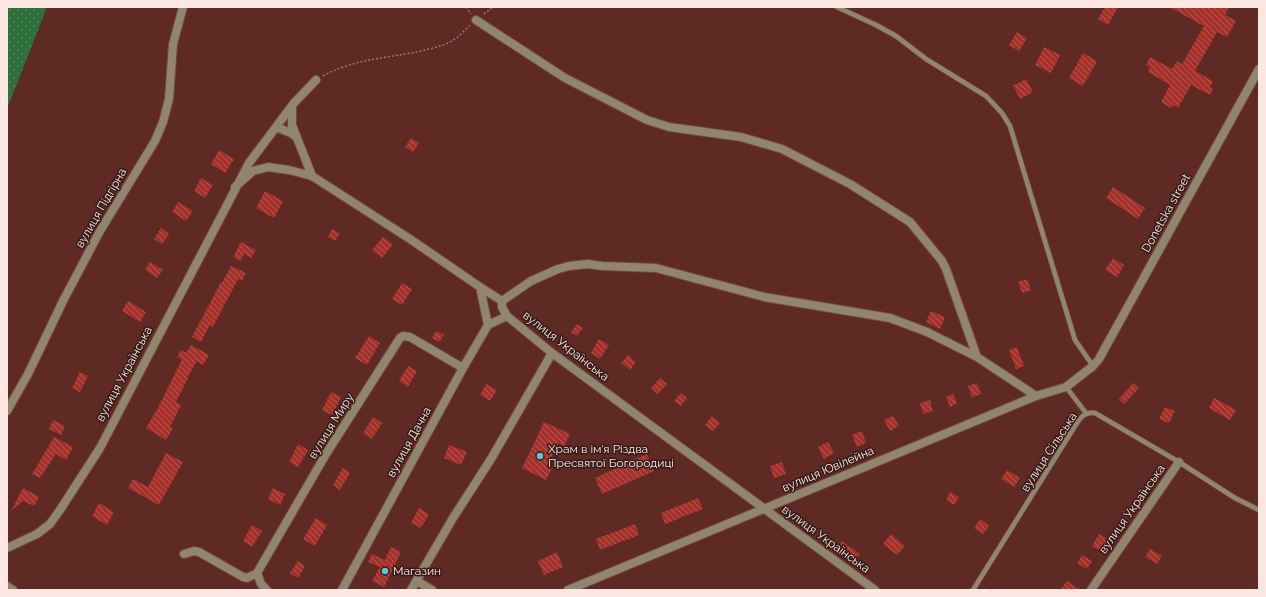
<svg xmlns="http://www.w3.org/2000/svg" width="1266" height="597" font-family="Raleway,sans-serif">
<defs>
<pattern id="garden-dots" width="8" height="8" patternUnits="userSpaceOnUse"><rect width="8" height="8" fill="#2d6f3a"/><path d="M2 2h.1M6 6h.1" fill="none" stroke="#4c8456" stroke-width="1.8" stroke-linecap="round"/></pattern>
<pattern id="building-back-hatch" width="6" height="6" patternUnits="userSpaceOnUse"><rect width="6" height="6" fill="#a6312a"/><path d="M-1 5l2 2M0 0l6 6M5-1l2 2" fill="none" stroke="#b85953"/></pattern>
</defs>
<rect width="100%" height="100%" fill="#5f2924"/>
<path fill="url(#garden-dots)" d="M7,7H47L7,109Z"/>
<path fill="url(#building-back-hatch)" d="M1105,7H1118L1108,25L1098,19Z
M1169,7H1229L1225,15L1236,21L1227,37L1217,32L1195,71L1213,81L1210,87L1213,89L1210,95L1191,85L1178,108L1173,105L1171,108L1161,102L1170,85L1148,72L1150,67L1146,65L1150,57L1172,69L1177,61L1182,64L1204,26Z
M1017,32L1027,38L1019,51L1009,45Z
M1044,47L1060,55L1051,73L1035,65Z
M1083,53L1097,61L1083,86L1069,78Z
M1026,79L1033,92L1020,99L1013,86Z
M411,138L419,143L413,152L405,147Z
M219,150L234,159L225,173L211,164Z
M201,178L213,185L205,198L194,191Z
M1113,187L1145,208L1138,219L1106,198Z
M265,191L283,201L274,218L256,208Z
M178,202L193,211L186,221L172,212Z
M161,228L169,234L162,244L154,239Z
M332,229L340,233L335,241L328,237Z
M383,237L393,244L382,258L372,250Z
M241,242L256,250L251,258L244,254L240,261L233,257Z
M1113,258L1124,265L1117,277L1105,270Z
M150,262L163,270L157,278L145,270Z
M231,266L246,273L242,281L238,279L213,327L210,325L201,342L192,337L221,282L222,283Z
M1027,279L1031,290L1022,293L1018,282Z
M402,283L412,289L402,305L392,299Z
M128,301L146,312L140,322L122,311Z
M931,311L945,317L940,329L926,322Z
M577,324L583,328L577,336L571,332Z
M436,331L444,335L439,342L432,338Z
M369,336L380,343L367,365L355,358Z
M599,339L609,345L600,359L591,353Z
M191,345L209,355L203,365L197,361L187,378H188L176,402L181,405L170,427L173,428L166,440L146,428L159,406L180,363L182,360L177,357L181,350L186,353Z
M1017,347L1024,366L1016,369L1009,350Z
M628,355L636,362L630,370L621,363Z
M408,366L417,371L408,387L399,381Z
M80,372L88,376L80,392L72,388Z
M660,378L667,384L658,394L651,388Z
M977,383L981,394L972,397L968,386Z
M1133,383L1139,388L1124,404L1119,399Z
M486,384L497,390L490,401L480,395Z
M331,392L341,397L332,415L322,410Z
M681,393L687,398L681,406L674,401Z
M953,394L957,403L950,407L946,397Z
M1214,398L1236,410L1230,420L1209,408Z
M930,400L933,411L923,414L920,403Z
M1165,407L1175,411L1169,423L1159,419Z
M712,416L720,423L713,431L705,425Z
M893,416L899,426L890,431L884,420Z
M373,417L382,423L372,439L363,433Z
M53,420L65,426L61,435L49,429Z
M544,422L570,434L564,446L558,443L547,466L552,468L546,480L522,468Z
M862,431L866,443L857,447L852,435Z
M54,437L73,447L66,460L56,454L40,478L32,474Z
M828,442L834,453L824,459L818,447Z
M298,444L308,450L298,467L289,462Z
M449,445L467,452L461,465L444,458Z
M166,453L183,462L159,505L128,488L133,479L148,487Z
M647,454L654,471L602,494L595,478Z
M782,462L786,474L774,478L770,466Z
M343,468L350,473L340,490L333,485Z
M1007,470L1020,478L1014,487L1001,479Z
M23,488L39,497L34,506L23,501L11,511Z
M273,488L285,494L280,505L268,499Z
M950,492L959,497L954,505L946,500Z
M698,498L703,509L665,524L661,513Z
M99,503L114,512L107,525L92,516Z
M419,508L429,514L421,528L411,523Z
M316,518L327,525L315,546L303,539Z
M980,519L989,526L983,534L974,528Z
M635,524L639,535L600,550L596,539Z
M252,525L262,531L252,547L243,541Z
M891,534L905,546L897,555L883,544Z
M1099,534L1109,540L1102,552L1092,546Z
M842,541L860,554L855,561L837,548Z
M391,547L401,552L384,587L372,581L380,567L368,562L372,554L385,560Z
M1150,549L1162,556L1157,564L1145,557Z
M557,552L563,567L544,575L538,561Z
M1082,555L1092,561L1087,569L1077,563Z
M298,561L305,566L298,578L290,573Z
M1067,581L1080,590H1060Z"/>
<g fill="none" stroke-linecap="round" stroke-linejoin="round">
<defs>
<path id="service" d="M837,7L876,25L896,36L926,59L986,96L1002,113L1010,126L1075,340L1093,366
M1066,387L1086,413
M973,590L1075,426C1080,418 1085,411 1095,413L1179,462L1235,498L1259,510"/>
<path id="minor" d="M476,20L565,78L647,120L669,127L741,137L782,149L850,184L910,222L942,261L946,269L977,357
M292,107V125L312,176
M276,127L291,133L296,137
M235,187L253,171L268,167L289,170L312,176L410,239L480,287L502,301V307L507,316L552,353L875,590
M480,287L488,325
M502,301L531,281L558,269L569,266L588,264L602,266L656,268L764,297L890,318L927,332L977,357L1036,396
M7,411L28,374L64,299L100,231L155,141L163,122L169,99L173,44L183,7
M7,548L37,534L50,524L60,510L100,448L249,163L294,103L316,80
M184,554L194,551L199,552L243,577L247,578L257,573
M417,581L432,590
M7,586L13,590
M267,590L261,584L257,573L326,454L400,338L403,336L410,337L463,368
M342,590L463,368L488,325L507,316
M411,590L453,518L491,459L552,353
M1091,590L1179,462"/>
<path id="tertiary" d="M568,590L1036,396L1066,387L1093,366L1099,359L1259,69"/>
</defs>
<use href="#service" stroke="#784743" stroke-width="6"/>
<use href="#minor" stroke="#784743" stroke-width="10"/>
<use href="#tertiary" stroke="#784743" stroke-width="10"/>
<path stroke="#a07773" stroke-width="1.5" stroke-dasharray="2 2" stroke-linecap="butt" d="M466,7L471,14
M484,14L493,7
M323,76C362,54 408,59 448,43C456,40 464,31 470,25"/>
<use href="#service" stroke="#90866e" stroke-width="4.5"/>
<use href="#minor" stroke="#90866e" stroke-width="8"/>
<use href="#tertiary" stroke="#90866e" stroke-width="8"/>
</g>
<g fill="#53cbdb" stroke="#341b18" stroke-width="1.5">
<circle cx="540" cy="456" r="4"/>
<circle cx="385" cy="571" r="4"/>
</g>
<g text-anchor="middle" stroke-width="3" stroke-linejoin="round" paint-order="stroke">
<g font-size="12" fill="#fce7e3" stroke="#341b18">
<text transform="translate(101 208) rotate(-60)" y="4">вулиця Підгірна</text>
<text transform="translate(1166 213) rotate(-61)" y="4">Donetska street</text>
<text transform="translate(566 346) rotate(38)" y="4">вулиця Українська</text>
<text transform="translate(124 374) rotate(-62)" y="4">вулиця Українська</text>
<text transform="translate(331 426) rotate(-58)" y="4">вулиця Миру</text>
<text transform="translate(409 442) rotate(-61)" y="4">вулиця Дачна</text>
<text transform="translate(1049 452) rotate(-57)" y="4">вулиця Сільська</text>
<text transform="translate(828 469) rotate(-23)" y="4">вулиця Ювілейна</text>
<text transform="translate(1132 509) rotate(-55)" y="4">вулиця Українська</text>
<text transform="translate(826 539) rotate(36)" y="4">вулиця Українська</text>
</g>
<g font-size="12" fill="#fce7e3" stroke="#341b18" text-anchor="start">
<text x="548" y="453">Храм в ім'я Різдва<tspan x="548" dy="14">Пресвятої Богородиці</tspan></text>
<text x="393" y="575">Магазин</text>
</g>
</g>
<rect width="1266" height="597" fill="none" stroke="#fce7e3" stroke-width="16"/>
</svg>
